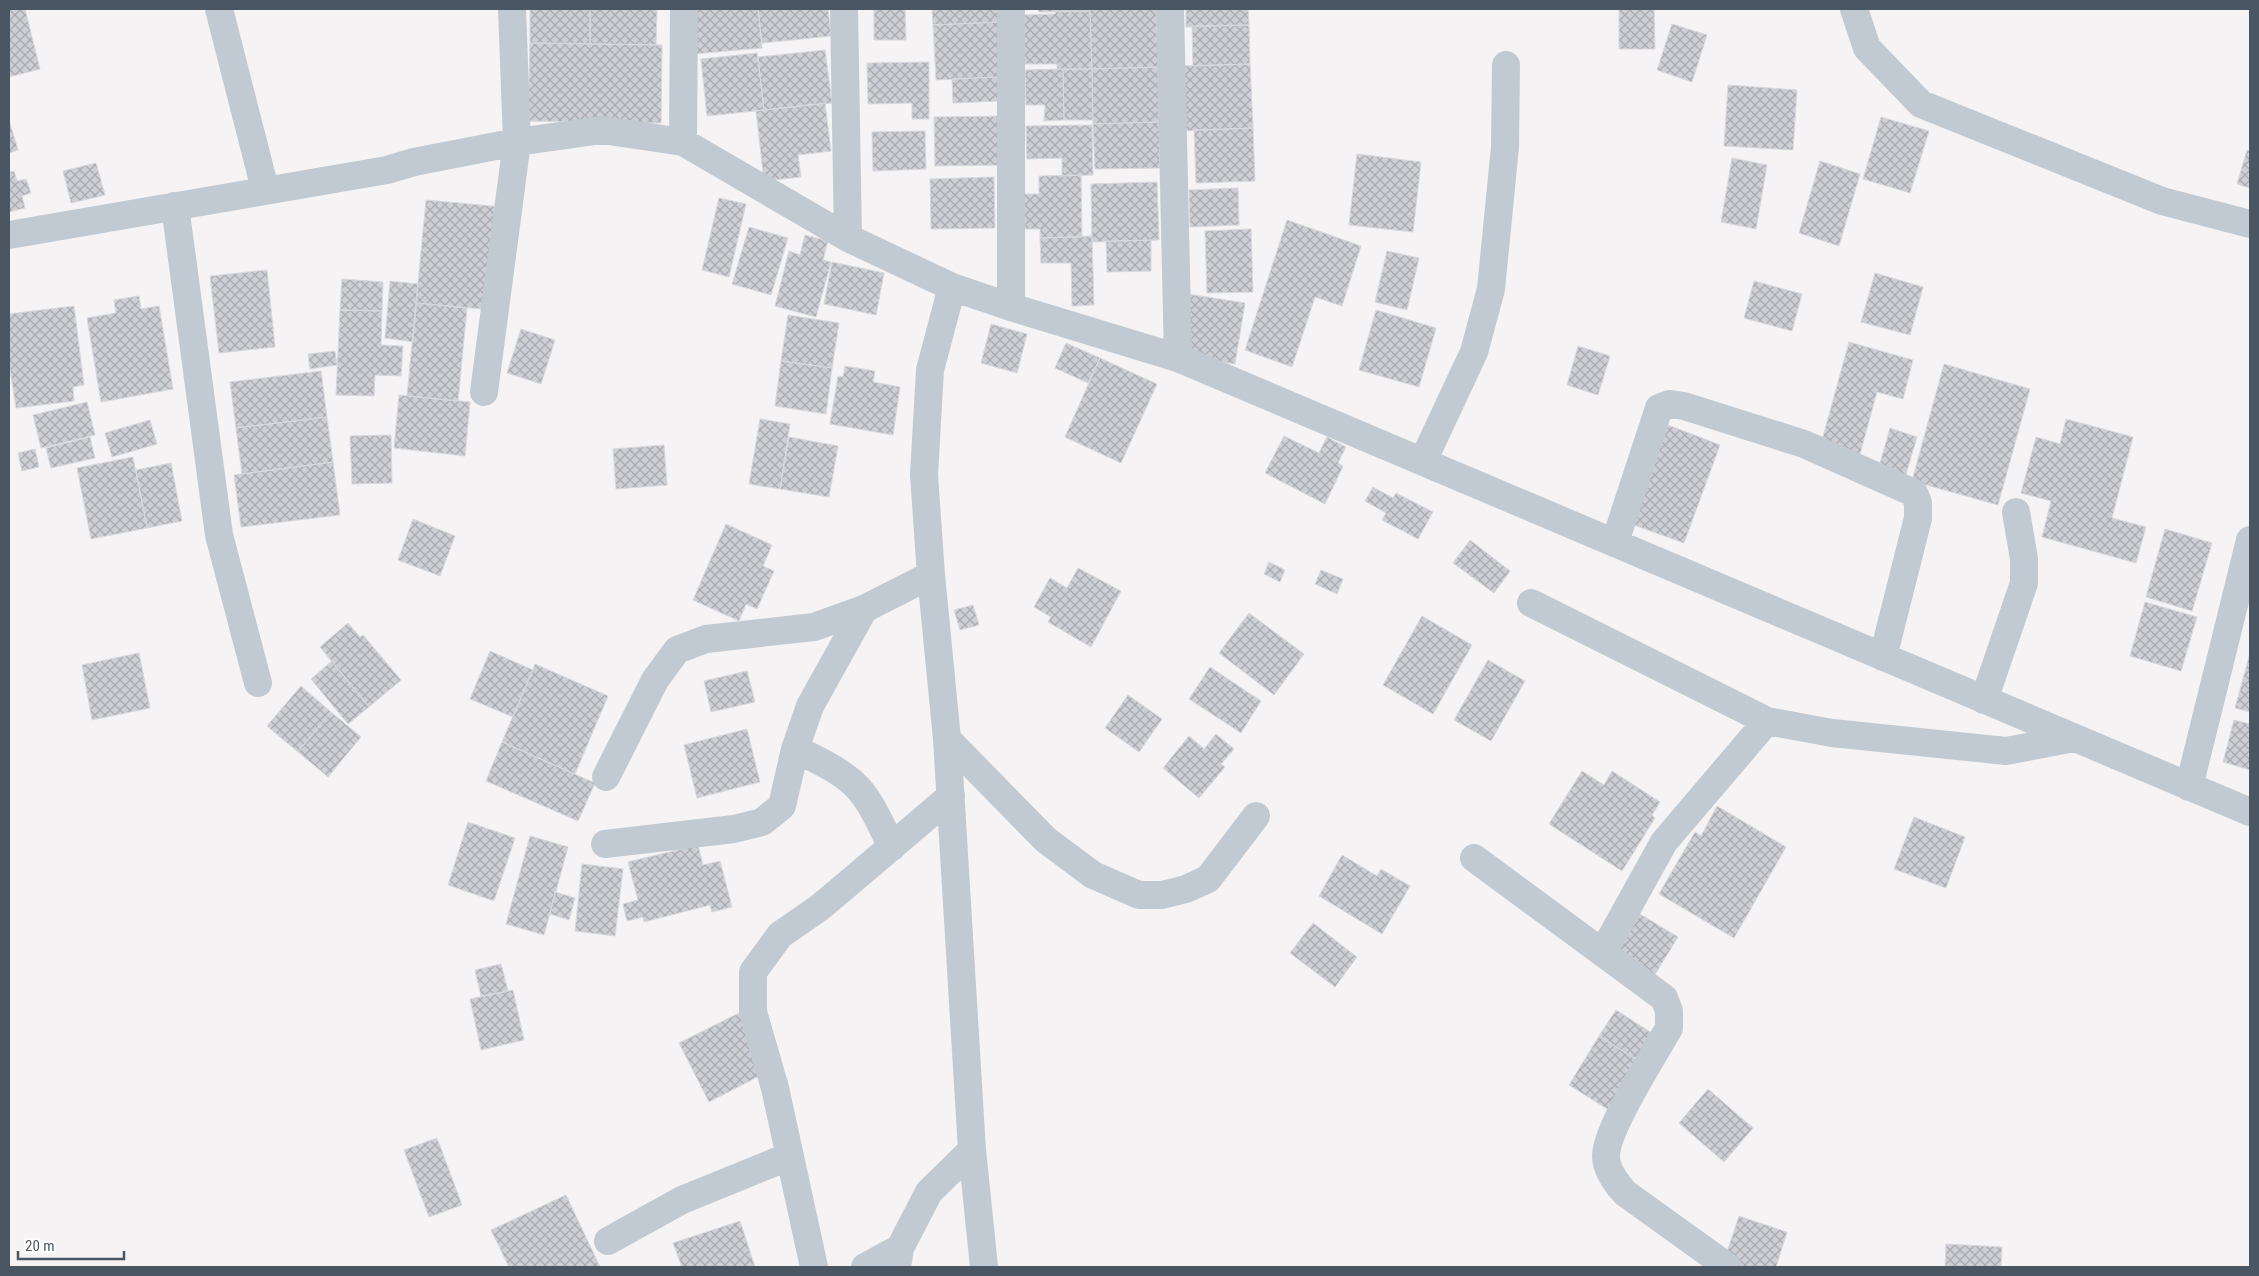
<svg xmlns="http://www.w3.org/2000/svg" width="2259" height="1276" font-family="'Roboto Condensed',sans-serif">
<defs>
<pattern id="building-cross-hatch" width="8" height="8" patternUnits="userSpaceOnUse" patternTransform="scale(1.25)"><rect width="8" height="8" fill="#cdcfd5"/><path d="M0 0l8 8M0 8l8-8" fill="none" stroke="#a8abb0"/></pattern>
</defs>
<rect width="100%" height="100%" fill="#f5f3f3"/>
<path fill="url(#building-cross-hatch)" stroke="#d7d9de" d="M9,9H25L40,69L9,77Z
M530,9H590V44L530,43Z
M590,9H657L656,45L590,44Z
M689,9H758L762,48L693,54Z
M758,9H828L831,36L762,43Z
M874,9H905L906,40H874Z
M932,9H1000L1001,22L933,25Z
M1038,9H1090V11L1039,12Z
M1090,9H1160H1156L1158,67L1092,69Z
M1186,9H1248L1249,25L1186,27Z
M1619,9H1654L1655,49H1619Z
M1056,11H1090L1092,69H1057V64H1025L1023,15L1055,14Z
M1001,22L998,77L936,80L933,25Z
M1672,24L1707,35L1692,82L1657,70Z
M1249,25L1250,64L1193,66L1192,26Z
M530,43L662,45L661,123L528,121Z
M825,50L832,103L764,110L758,57Z
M757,53L764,110L707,116L701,59Z
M929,62V119H912V103L868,104L867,63Z
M1250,64L1253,128L1184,131L1181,66Z
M1158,67L1159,122L1093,124L1092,69Z
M1063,69L1064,120L1044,121L1045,105H1026L1025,70Z
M1063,69H1092L1093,120H1064Z
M998,77L999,101L953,103L952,79Z
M1728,85L1797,90L1793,150L1724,146Z
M825,103L831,151L798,155L801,177L764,181L756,111Z
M1001,116L1002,165L935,166L934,117Z
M1881,117L1929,131L1910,193L1863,179Z
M9,120L18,150L9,153Z
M1159,122L1160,168L1095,169L1093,124Z
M1092,125L1093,175L1062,176V158L1027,159L1026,126Z
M1253,128L1255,181L1196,183L1194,130Z
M925,131L926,169L873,171L872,132Z
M2247,150L2250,151V188L2237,184Z
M1357,154L1421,162L1413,232L1349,225Z
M1732,158L1767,165L1756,229L1721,222Z
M1820,161L1860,174L1839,246L1799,233Z
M96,163L105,195L71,203L63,171Z
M14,171L17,181L26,179L31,193L22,196L25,208L9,212V172Z
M1081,175L1082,237L1040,238V229H1025L1024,194H1039V176Z
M994,177L995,228L931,229L930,179Z
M1157,182L1159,240L1092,242L1091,184Z
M1238,188L1239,225L1190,227L1189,190Z
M719,198L746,204L729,277L702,270Z
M426,200L503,207L493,310L416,303Z
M1287,220L1361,246L1342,306L1315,297L1292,367L1245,350Z
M749,227L788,238L771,295L732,284Z
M1251,229L1253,292L1207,293L1205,231Z
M805,235L828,241L823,260L831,262L816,317L775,306L789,251L800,255Z
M1092,236L1094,305L1072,306L1071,263H1041L1040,238Z
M1151,240V271L1107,272L1106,241Z
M1387,251L1419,258L1407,310L1375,302Z
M832,262L884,273L876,315L824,304Z
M267,270L275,347L219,353L210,276Z
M1875,273L1923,287L1910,335L1861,322Z
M342,279L383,282L382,311L340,310Z
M390,281L418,284L413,342L385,338Z
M1754,281L1802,294L1792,331L1744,318Z
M1188,294L1245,303L1235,364L1178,355Z
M139,296L141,309L159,306L173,389L101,402L87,318L116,313L114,300Z
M416,303L467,308L458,401L407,396Z
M74,306L84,385L73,387L74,401L16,408L9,363V314Z
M340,310L382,311L381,345L403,346L401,376L375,375L374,396L336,395Z
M1376,310L1436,328L1419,387L1359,370Z
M788,315L839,323L832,368L781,361Z
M991,324L1027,334L1017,373L981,363Z
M521,329L555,340L541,384L507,373Z
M1849,342L1913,360L1903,399L1877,392L1860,454L1821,444Z
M1066,343L1100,358L1088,383L1055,368Z
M1578,346L1610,356L1598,395L1567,385Z
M335,351L337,365L310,369L308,354Z
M1100,358L1157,384L1121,463L1065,437Z
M781,361L832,368L826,414L775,406Z
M1944,364L2030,389L1998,505L1912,481Z
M845,366L875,371L873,382L900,387L893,435L830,424L838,376L843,377Z
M321,371L327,417L236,428L230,382Z
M399,395L470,402L465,456L394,448Z
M87,402L95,435L41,448L33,415Z
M327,417L333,462L242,474L236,428Z
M760,419L790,424L780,489L749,484Z
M2066,419L2133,437L2112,518L2146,527L2136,563L2042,537L2051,501L2021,493L2036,437L2060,444Z
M150,420L157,444L112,457L105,433Z
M1668,425L1720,445L1684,543L1631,524Z
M1890,428L1917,437L1904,481L1877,474Z
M391,435L392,483L352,484L350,436Z
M1284,436L1319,453L1327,437L1346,447L1338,463L1343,466L1325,504L1265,473Z
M90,437L95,458L51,468L46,448Z
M789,437L838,446L829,497L780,489Z
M664,445L667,485L616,489L613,449Z
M35,449L39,467L22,471L18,453Z
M133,457L147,528L91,539L77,468Z
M333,462L340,515L241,527L234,475Z
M171,463L182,521L147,528L136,470Z
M1373,487L1393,498L1396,493L1433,512L1418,539L1382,520L1386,513L1365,501Z
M413,519L455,536L440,576L398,560Z
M726,524L772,545L763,566L774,571L757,609L746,604L739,621L693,600Z
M2165,529L2212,543L2192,611L2146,597Z
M1470,540L1510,571L1494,593L1453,563Z
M1269,562L1285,570L1280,582L1264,574Z
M1078,568L1121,591L1091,647L1048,622L1051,617L1034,607L1050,578L1067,588Z
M1321,570L1343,579L1337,594L1315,584Z
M2145,602L2197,617L2181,671L2130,656Z
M973,605L979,625L960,630L954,610Z
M1249,613L1304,654L1274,695L1219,653Z
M1422,616L1472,645L1433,714L1383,685Z
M348,623L360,637L363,635L401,680L369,707L320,647Z
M490,651L533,670L513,717L470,699Z
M139,653L150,708L92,720L82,665Z
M2250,653V712L2235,708Z
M1488,660L1525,681L1491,741L1454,720Z
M332,661L369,707L348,724L311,679Z
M535,664L608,696L575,774L502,742Z
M1210,667L1261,701L1241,733L1189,699Z
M747,671L755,702L711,712L704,681Z
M301,686L331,712L298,752L267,726Z
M1128,695L1162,719L1139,752L1105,728Z
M331,712L361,737L328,777L298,752Z
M2234,720L2250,724V770L2223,762Z
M747,729L760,782L697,798L684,745Z
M1216,734L1234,749L1221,764L1225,767L1199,798L1163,768L1189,736L1204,749Z
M502,742L595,783L578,821L486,781Z
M1582,771L1604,785L1612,771L1660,802L1652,815L1655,818L1622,871L1549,824Z
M1717,806L1786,847L1734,938L1659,894L1695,832L1701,836Z
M1914,817L1965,837L1946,888L1894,869Z
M468,822L515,838L494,901L448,885Z
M530,836L568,847L544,935L506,924Z
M698,845L703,865L720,861L732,907L712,912L710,905L644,922L643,917L627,921L623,904L638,900L628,862Z
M1342,855L1377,876L1381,869L1410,886L1382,934L1319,896Z
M582,864L623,869L615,936L575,931Z
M555,892L575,898L569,920L550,914Z
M1640,914L1678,937L1654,976L1617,953Z
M1313,923L1357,957L1335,987L1290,953Z
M501,964L508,991L481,996L475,970Z
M513,990L524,1040L481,1050L470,999Z
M1616,1010L1658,1037L1642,1063L1599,1036Z
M739,1013L769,1071L709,1102L679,1043Z
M1599,1036L1642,1063L1612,1112L1569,1085Z
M1708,1089L1753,1128L1724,1162L1679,1123Z
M437,1138L462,1205L429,1217L404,1150Z
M566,1195L600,1267H509L491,1230Z
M1739,1216L1787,1232L1776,1267H1742L1724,1261Z
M740,1221L755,1267H682L673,1243Z
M1946,1244L2002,1247L2001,1267H1945Z"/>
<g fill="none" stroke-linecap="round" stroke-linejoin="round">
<path stroke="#c1cad2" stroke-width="28" d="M219,9L265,189
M844,9L848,238
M1170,9L1178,358
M1854,9L1867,48L1921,104L2162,201L2250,224
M683,142L684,9
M175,206L219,535L258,683
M9,235L387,170L414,162L517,142L602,130L683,142L848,238L952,287L1011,307L1178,358L2250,812
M952,287L930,370L924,475L931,575L947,739L972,1150L984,1267
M1011,307V9
M484,392L517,142L512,9
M1423,461L1474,352L1491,289L1505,147L1506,65
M1615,542L1659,408L1670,404L1684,406L1804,444L1914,493L1918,503V518L1883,657
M1531,603L1767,721L1832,733L2006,751L2074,738
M1984,700L2024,583V559L2016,512
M947,739L1046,840L1093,875L1139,895H1162L1186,889L1208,879L1256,816
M795,749C815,759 836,768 853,783C871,799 881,826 892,847
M606,777L655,680L677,650L706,639L814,627L864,609L931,575
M2189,787L2250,540
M605,844L734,829L762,822L782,806L795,749L810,706L864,609
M1474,858L1664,998L1669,1011V1028C1654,1055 1606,1129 1606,1156C1606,1170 1616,1183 1625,1193L1728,1267
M1603,952L1664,842L1767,721
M608,1241L682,1200L790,1156
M814,1267L775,1088L753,1012V972L780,935L819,908L850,882L951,796
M865,1267L900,1248
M897,1267L900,1248L929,1192L972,1150"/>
</g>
<rect width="2259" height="1276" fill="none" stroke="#4a5661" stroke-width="20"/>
<path d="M18 1251v8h106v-8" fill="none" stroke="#4a5661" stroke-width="2.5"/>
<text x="25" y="1251" font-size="15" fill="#4a5661" stroke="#ffffff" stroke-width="4" paint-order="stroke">20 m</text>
</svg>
